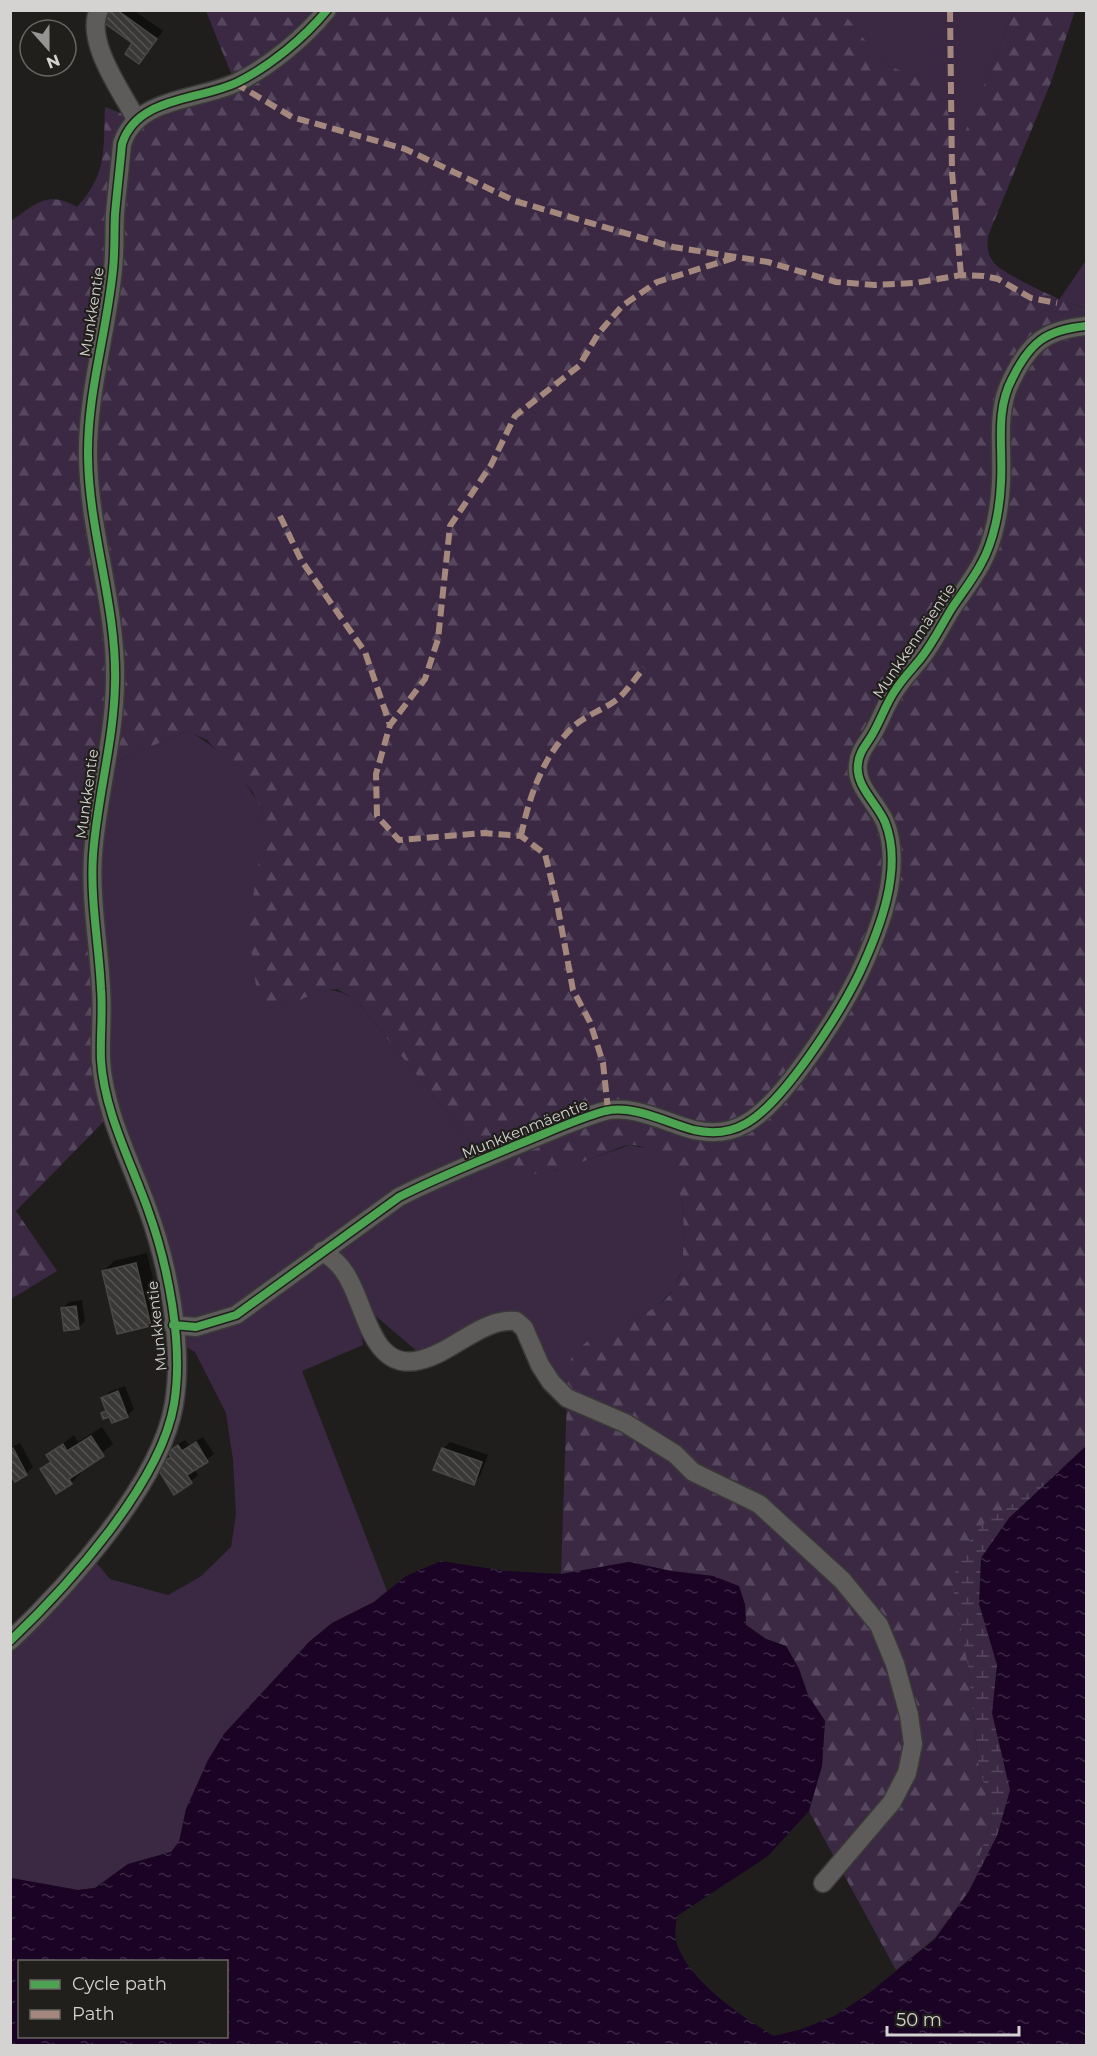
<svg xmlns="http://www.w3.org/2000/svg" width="1097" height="2056" font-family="Montserrat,sans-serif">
<defs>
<pattern id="forest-firs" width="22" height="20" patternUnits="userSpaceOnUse" patternTransform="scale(1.5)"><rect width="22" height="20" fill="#3b2944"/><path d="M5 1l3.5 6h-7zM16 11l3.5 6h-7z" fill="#56475e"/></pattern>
<pattern id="wetland-marsh" width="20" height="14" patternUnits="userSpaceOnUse" patternTransform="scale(1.5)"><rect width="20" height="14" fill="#3b2944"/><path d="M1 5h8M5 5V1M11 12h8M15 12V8" fill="none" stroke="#56475e"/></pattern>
<pattern id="water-ripples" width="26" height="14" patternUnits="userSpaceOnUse" patternTransform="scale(1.5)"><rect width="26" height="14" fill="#1a0325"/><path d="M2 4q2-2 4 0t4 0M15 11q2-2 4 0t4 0" fill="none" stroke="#3a2744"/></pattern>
<pattern id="building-back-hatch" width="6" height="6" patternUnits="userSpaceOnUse" patternTransform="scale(1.5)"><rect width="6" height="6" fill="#393837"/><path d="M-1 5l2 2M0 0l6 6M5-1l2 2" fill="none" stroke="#555453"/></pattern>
</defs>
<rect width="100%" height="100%" fill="#1f1e1c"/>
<path fill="#3b2944" d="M841,11H1014L961,143L935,85L884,64Z
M1086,260V308L1059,300Z
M187,731C219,745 245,779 262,810L283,1008C314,993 323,981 355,999L481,1154L555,1171L630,1145L649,1149L668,1165L680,1184L684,1223L683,1265L675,1288L657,1307L583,1345L560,1383L516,1321L426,1359L357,1300L363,1345L302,1371L387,1591L374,1602L332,1623L309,1642L224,1734L186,1809L179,1842L171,1852L128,1864L95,1888L78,1890L11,1878V1641L90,1555L110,1579L168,1595L200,1577L231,1547L236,1514L233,1460L226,1413L195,1352L174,1340L173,1325L113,1112L92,913L104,767Z"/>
<path fill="url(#forest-firs)" d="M841,10L884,64L935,84L961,142L1014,11H1075L1051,82L988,236C987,247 987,254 994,263C1004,275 1070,306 1086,308V1446L1047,1480L968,1665L978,1761L992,1817L969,1891L935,1938L896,1970L809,1811L822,1766L825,1721L808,1695L799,1669L786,1646L766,1639L746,1625L745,1604L713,1576L671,1571L629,1562L561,1574L567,1398L560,1383C565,1370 571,1354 583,1345C622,1314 682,1319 683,1253C684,1218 687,1181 658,1157C651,1150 640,1144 630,1145C623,1145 615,1150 608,1152C583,1161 557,1174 530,1174C510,1174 497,1165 481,1154L355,999L337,989L319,991L283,1008L264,1009L257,993L248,927L264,831L262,810L252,791L207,740L187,731L104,767L93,848L113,1112L16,1211L57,1271L11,1299V221C36,204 47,190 77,207C108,173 103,150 105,107L136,119L235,83L206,11Z"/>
<path fill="url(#wetland-marsh)" d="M1086,1446V1608L997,1836L969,1891L992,1817L978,1761L968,1665L953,1588L958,1556L982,1525L1047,1480Z"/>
<path fill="url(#water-ripples)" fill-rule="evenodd" d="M1086,1446V2045H11V1878L78,1890L95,1888L128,1864L171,1852L179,1842L186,1809L208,1760L224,1734L309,1642L332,1623L374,1602L406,1576L441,1561L506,1571L561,1574L629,1562L671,1571L713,1576L739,1586L745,1604L746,1625L766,1639L786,1646L799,1669L808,1695L825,1721L822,1766L809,1811L768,1856L677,1916C676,1924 674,1936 677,1944C689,1981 742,2017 774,2036L802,2029L834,2016L868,1994L935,1939L969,1891L997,1836L1010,1790L992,1713L997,1665L979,1604L981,1558L1009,1518ZM20,1962H226V2036H20Z"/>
<path fill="#0007" d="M113,10H133L163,31L139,62L134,42Z
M147,1253L161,1314L151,1324L118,1332L104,1271L114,1261Z
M82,1300L85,1321L79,1327L62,1309L69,1302Z
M125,1386L134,1409L127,1416L102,1413L107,1409L103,1398L109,1392Z
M102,1427L113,1444L80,1470L82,1472L71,1483L57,1492L42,1469L51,1460L48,1455L74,1435L78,1442Z
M203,1437L214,1454L194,1469L198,1475L175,1493L158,1466L172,1455L170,1452L176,1445L185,1440L189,1445Z
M450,1442L488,1455L480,1476L474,1483L443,1449Z
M20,1443L33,1467L26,1474L10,1471V1448Z"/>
<path fill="url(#building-back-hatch)" stroke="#474745" stroke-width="1.5" d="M111,10H117L157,39L139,64L125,54L132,43L103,22Z
M136,1263L151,1326L117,1334L102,1271Z
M76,1306L79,1329L64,1331L61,1308Z
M118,1391L128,1417L112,1423L109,1417L103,1419L101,1413L106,1411L101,1398Z
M91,1436L104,1456L69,1479L72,1484L56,1494L40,1469L51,1462L46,1455L63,1444L67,1451Z
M196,1442L208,1462L187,1475L192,1483L174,1495L156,1466L171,1457L168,1452L178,1445L182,1451Z
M13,1448L27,1475L15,1482L10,1474V1450Z
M442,1448L482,1462L474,1485L433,1470Z"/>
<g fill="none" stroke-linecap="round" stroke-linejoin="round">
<defs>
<path id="street" d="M99,10C84,40 122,92 136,119
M322,1251C331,1257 339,1263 345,1273C366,1303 370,1373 420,1360C454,1352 481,1318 516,1321L524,1328L540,1365L551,1382L567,1398L625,1423L675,1454L693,1472L759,1504L842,1580L879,1625L895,1664L909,1715L913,1744L907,1773L892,1802L823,1883
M173,1325L196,1327L236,1315L399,1197C438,1177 479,1161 519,1144C547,1133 576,1119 605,1111C633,1104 667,1123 694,1130C712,1134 729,1133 745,1124C783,1104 840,1013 859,974C879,931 904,869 885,822C877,803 855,786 858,764C859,752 866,745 872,735C881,720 886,703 896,689C903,678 913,668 921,658C933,643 942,624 952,608C962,593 973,579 981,564C994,541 1000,508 1001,482C1003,447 995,411 1012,379C1030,342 1046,330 1086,326
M10,1641C68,1586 161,1483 174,1404C184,1345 168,1265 148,1210C131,1162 104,1111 101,1060C100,1036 103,1012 101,989C99,944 90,901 93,855C97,798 114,741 115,683C117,606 89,533 88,457C87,393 107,332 113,269C115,251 114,233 115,214C117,191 120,167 122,144C137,96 199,101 238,82C270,66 304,38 327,10"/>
</defs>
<use href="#street" stroke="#3a3937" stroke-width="21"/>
<use href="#street" stroke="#5d5c5b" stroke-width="18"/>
<path stroke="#a5887d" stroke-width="6" stroke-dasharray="12 6" stroke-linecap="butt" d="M950,10L952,172L961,275
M235,83L292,117L405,149L515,201L673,247L768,262L836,282L875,285L915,283L961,275L984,276L998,279L1031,298L1057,303
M280,516L301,560L365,652L390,725
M521,836C529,797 543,755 574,726C587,714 607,709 621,696C629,688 636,677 644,668
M608,1110L603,1063L590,1022L573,990L557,903L545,854L521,836L484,833L399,840L377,816L376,774L390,725L425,679L438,639L450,526L491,465L515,416L579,366L598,334L622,306L657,282L737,257"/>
<defs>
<path id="cycleway" d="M173,1325L196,1327L236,1315L399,1197C438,1177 479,1161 519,1144C547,1133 576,1119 605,1111C633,1104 667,1123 694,1130C712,1134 729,1133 745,1124C783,1104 840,1013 859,974C879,931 904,869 885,822C877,803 855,786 858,764C859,752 866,745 872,735C881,720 886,703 896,689C903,678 913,668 921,658C933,643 942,624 952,608C962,593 973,579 981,564C994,541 1000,508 1001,482C1003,447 995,411 1012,379C1030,342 1046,330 1086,326
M10,1641C68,1586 161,1483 174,1404C184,1345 168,1265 148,1210C131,1162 104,1111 101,1060C100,1036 103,1012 101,989C99,944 90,901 93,855C97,798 114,741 115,683C117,606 89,533 88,457C87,393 107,332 113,269C115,251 114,233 115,214C117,191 120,167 122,144C137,96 199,101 238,82C270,66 304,38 327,10"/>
</defs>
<use href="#cycleway" stroke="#201f1b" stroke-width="11"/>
<use href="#cycleway" stroke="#4ca352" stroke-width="8"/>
</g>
<g text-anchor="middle" stroke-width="4.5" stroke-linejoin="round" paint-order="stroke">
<g font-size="15" fill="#d4d3d1" stroke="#201f1b">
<text transform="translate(92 312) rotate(-81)" y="5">Munkkentie</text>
<text transform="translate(914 641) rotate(-56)" y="5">Munkkenmäentie</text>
<text transform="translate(87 794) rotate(-82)" y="5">Munkkentie</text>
<text transform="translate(525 1129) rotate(-22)" y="5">Munkkenmäentie</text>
<text transform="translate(157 1326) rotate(-96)" y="5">Munkkentie</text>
</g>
</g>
<rect width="1097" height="2056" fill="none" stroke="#d4d3d1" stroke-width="24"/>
<rect x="18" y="1960" width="210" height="78" fill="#201f1b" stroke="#686764" stroke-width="1.5"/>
<rect x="30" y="1980" width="30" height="9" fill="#4ca352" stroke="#686764" stroke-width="1.5"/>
<text x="72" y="1990" font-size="18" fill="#d4d3d1">Cycle path</text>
<rect x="30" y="2010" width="30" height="9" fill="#a5887d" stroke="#686764" stroke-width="1.5"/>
<text x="72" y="2020" font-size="18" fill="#d4d3d1">Path</text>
<g transform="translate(48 48) rotate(159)"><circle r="28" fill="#201f1b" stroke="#686764" stroke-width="1.5"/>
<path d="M0-4.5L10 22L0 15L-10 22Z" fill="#959492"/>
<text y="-9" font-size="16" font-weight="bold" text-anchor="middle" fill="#d4d3d1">N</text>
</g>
<path d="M887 2026v9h132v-9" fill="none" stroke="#d4d3d1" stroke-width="3"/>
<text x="896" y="2026" font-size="18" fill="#d4d3d1" stroke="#201f1b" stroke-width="4.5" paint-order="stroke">50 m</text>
</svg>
